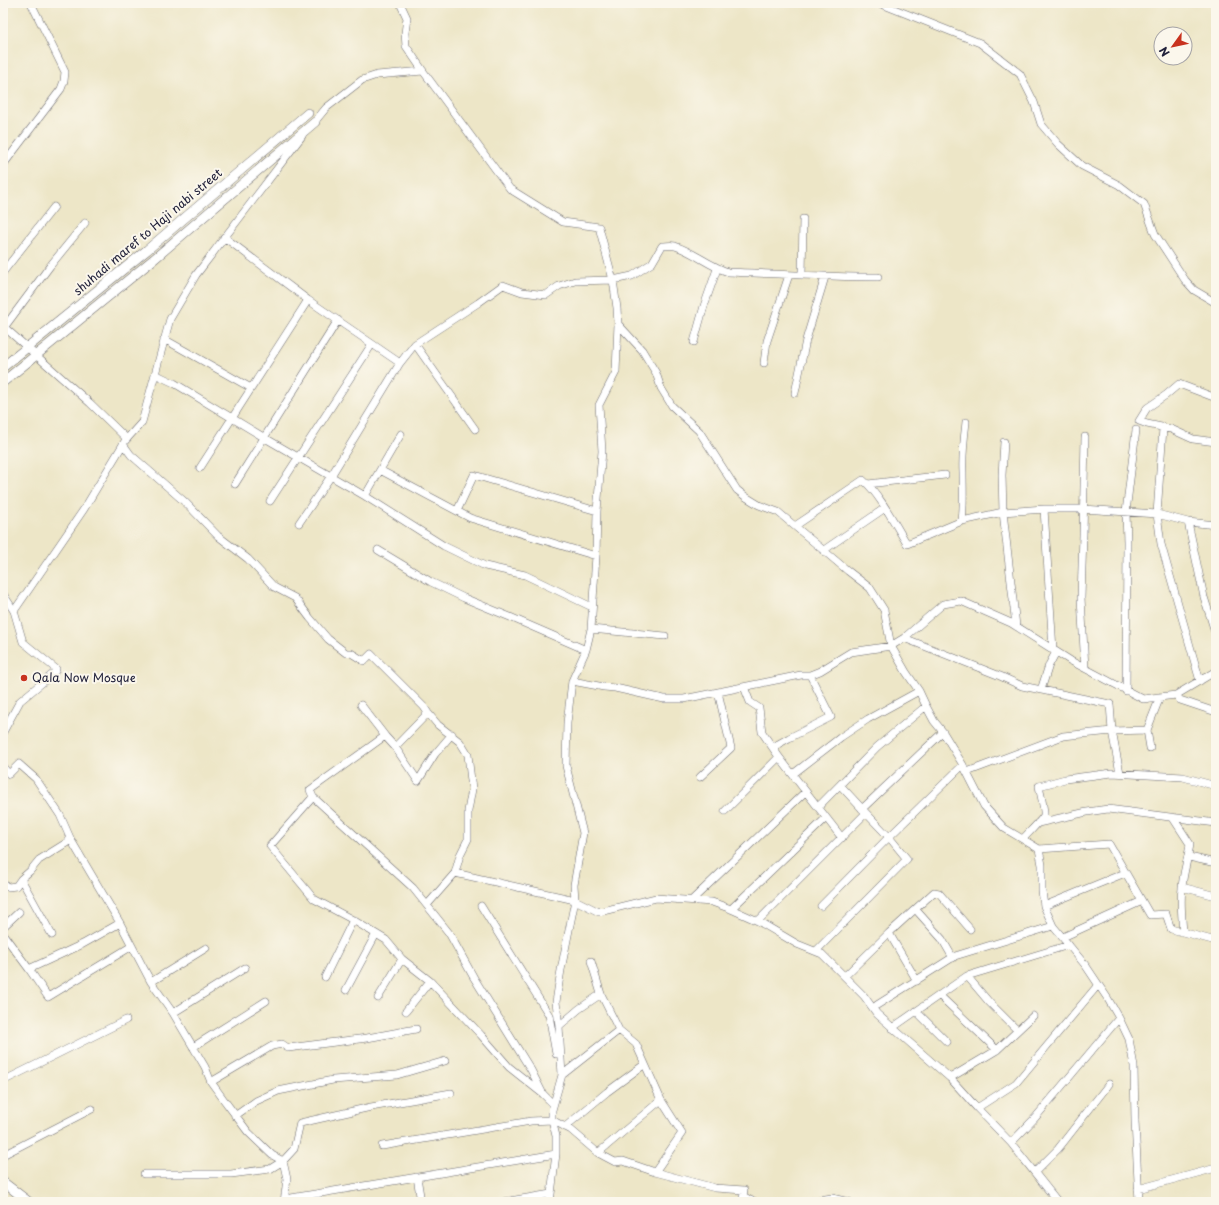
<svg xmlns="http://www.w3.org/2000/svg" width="1219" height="1205" font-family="'Playpen Sans',sans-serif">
<rect width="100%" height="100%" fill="#fbf7ec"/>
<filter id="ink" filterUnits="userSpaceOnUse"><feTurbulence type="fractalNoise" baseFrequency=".025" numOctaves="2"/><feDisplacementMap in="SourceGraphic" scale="8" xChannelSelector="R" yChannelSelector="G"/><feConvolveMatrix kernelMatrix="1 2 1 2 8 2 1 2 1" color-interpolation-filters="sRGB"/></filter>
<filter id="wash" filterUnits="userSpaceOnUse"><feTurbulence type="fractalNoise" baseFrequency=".012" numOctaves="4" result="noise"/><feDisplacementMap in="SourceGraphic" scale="16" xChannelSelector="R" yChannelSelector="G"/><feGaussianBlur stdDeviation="0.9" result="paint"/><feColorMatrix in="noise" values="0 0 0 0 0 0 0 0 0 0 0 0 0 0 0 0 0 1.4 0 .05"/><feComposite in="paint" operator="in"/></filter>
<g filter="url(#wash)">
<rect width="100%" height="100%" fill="#ede6c7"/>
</g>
<g filter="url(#ink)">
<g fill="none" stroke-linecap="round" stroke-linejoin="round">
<defs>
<path id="street" d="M400,3L407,18L405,33L406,46L423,71L510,189L563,222L599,227L613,280L617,308L618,324L616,372L599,405L602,451L597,511L596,556L591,629L586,650L572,681L567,723L566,766L583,833L574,885L575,900L561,970L556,1002L559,1026L562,1075L552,1110V1120L556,1136V1154L550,1202
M879,3L980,43L1020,74L1034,102L1041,124L1058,144L1082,166L1119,185L1144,204L1155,234L1185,280L1194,290L1216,303
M312,125L326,108L362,80L377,75L423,71
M3,165L61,89L64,81L65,72L31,3
M224,237L308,300L400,363
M3,272L54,207
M802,275L803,219
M618,324L642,350L656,373L661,388L672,406L699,431L737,490L746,497L759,505L778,512L848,571L870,588L884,610L891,646L906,672L919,691L926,706L934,721L943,732L963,765L984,806L1004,828L1039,849L1042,865V891L1044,906L1053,926L1086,966L1108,999L1119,1018L1129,1039L1134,1066L1135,1121L1139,1202
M3,326L90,403L127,439
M3,329L50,266L85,223
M164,339L251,388
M694,342L704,306L717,269
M415,344L475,429
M764,363L767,341L789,275
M155,374L174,383L265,438L365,496L444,546L485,566L525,575L592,607
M795,393L806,340L825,277
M1216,398L1179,384L1166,395L1147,408L1139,421L1147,424L1171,429L1193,439L1216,442
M1163,428L1157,514L1161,544L1200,681
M1004,442L1002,475L1003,512L1016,626
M123,444L131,455L186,503L218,536L248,559L274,587L295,598L310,618L328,639L346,653H351L364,661L371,654L424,707L428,713L438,725L460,742L468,755L472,789L468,811V839L460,855L455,873L427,905
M200,468L308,300
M380,470L401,434
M235,484L338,320
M868,484L945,475
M365,496L380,470L470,518L596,556
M270,501L372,344
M1044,509L1053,650
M457,511L474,475L597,511
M962,521C964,505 963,488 963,472C962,455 964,439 966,422
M1188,522L1204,597L1216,635
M299,523L331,476L400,363L415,344L478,303L503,285L522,292L546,295L559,286L575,281L613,280L632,276L652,263L662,246C667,246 671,245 675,246C694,252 709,266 728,272C778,274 828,277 878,277
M795,526L863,480C879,493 896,526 907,544L962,521L1003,512L1044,509H1083L1157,514L1188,522L1216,525
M378,550L431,582L464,598L510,617L586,650
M824,550L885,508
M3,594L14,611
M591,629L665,636
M904,638L1000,676L1022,686L1110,704L1112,731L1120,773
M1085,668L1081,598L1083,535L1085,437
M572,681L604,687L615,688L664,699H684L801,675H810L820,671L851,652L891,646L904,638L943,604L961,601L1011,623L1071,661L1143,699L1176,695L1180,700L1216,712
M744,687L750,702L759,708L762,732L779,757L842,838
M1041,690L1049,665L1056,652
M1126,691L1127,542L1126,512L1136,430
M1176,695L1216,671
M361,705L385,736L395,747L418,781L435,754L452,734
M3,732L20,701L54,673L56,669L23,642L14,611L84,509L125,441L142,422L170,319L196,275L302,136
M385,736L310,790L313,797L413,888L449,933L474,978L531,1070L543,1094
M395,747L428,713
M773,747L789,738L831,717L810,675
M1150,748L1147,730L1160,697
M3,767L9,774L19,764L36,779L60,815L71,840L120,923L143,967L151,982L173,1013L205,1067L211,1082L224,1100L248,1132L272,1155L283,1161L287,1179L284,1202
M967,772L1063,736L1112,731L1147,730
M793,774L841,737L868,719L919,691
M700,777L731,748L718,692
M313,797L270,846L314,899L353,920L386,940L402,959L430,981L481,1035L509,1067L543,1094L553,1104
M818,807L877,747L926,706
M862,809L943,732
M725,811L779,757
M1173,818L1190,844C1188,859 1183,873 1182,888C1180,903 1182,918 1183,932
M1038,823L1087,812L1108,809L1216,823
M1023,839C1027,834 1043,819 1044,815C1045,811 1040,792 1039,786L1065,779L1112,773L1183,777L1216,786
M1039,849L1109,844L1150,915L1166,914L1171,929L1216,941
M1189,857L1216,863
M455,873L575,900L599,912L656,898L712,902L731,909L758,921L797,944L822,954L864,996L877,1014L950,1078L977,1108L1011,1143L1058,1202
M21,879L52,935
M3,884L8,887L16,886L21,879L30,871L39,860L71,840
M1182,887L1216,896
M692,900L805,792
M481,906L549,1015L556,1054
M821,906L889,837L963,765
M1044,906L1125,873
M731,909L826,818
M917,911L942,939L953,958
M758,921L866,813
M3,927L19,912
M889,933L917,981
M3,934L29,969L48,997L132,946
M1063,937L1142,901
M816,951L907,859L889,837L866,813L840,785
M591,961L601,994L619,1030L636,1044L661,1100L682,1133L655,1172
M29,969L83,944L120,923
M845,976L889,933L934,892L939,893L970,929
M967,976L989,1002L1017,1030
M325,977L353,920
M151,982L206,948
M346,990L376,934
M939,995L997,1050
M378,998L402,959
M877,1005L955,956L1053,926
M406,1011L430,981
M916,1011L947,1042
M173,1013L245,968
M559,1026L579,1009L601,994
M892,1028L967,976L1069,945
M193,1047L266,1001
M562,1075L619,1030
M950,1078L997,1050L1033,1016
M3,1081L126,1020
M211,1082L272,1046L282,1044L288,1048L367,1038L416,1029
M977,1108L1016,1083L1098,985
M235,1116L256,1101L278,1091L333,1080L397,1075L445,1061
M565,1127L607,1092L645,1064
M1011,1143L1035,1118L1119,1018
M382,1146L531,1121L552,1120L571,1130L598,1153L615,1162L623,1161L655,1172L715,1188L744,1190L743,1196L750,1200L756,1202
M598,1153L661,1100
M3,1155L92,1109
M1035,1172L1058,1149L1109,1084
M144,1174H231L270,1169L283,1161L294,1149L300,1123L371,1107L451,1093
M417,1177L421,1202
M1138,1189L1216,1168
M285,1199L556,1154
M503,1202L551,1194
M805,1202L832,1198L849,1202"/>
<path id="secondary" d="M3,367L147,250L308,113
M3,382L154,259L315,122
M3,1182L29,1202"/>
</defs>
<use href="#street" stroke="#69676c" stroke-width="8"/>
<use href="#secondary" stroke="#69676c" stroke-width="10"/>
<use href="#street" stroke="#fff" stroke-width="7"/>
<use href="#secondary" stroke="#fff" stroke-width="9"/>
</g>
</g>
<circle fill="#c8321e" stroke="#fbf7ec" stroke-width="1.5" cx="24" cy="678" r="4"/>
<g text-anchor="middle" stroke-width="4" stroke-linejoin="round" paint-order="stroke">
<g font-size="12" fill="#22223b" stroke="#fbf7ec">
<text transform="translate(148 232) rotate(-40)" y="4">shuhadi maref to Haji nabi street</text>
</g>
<g font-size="12" fill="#22223b" stroke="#fbf7ec" text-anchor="start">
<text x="32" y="682">Qala Now Mosque</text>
</g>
</g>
<rect width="1219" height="1205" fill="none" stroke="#fbf7ec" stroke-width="16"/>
<g transform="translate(1173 46) rotate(237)"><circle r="19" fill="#fbf7ec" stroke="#a4a2a5"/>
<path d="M0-3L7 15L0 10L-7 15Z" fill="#c8321e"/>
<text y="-6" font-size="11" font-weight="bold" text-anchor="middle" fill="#22223b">N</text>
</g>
</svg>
